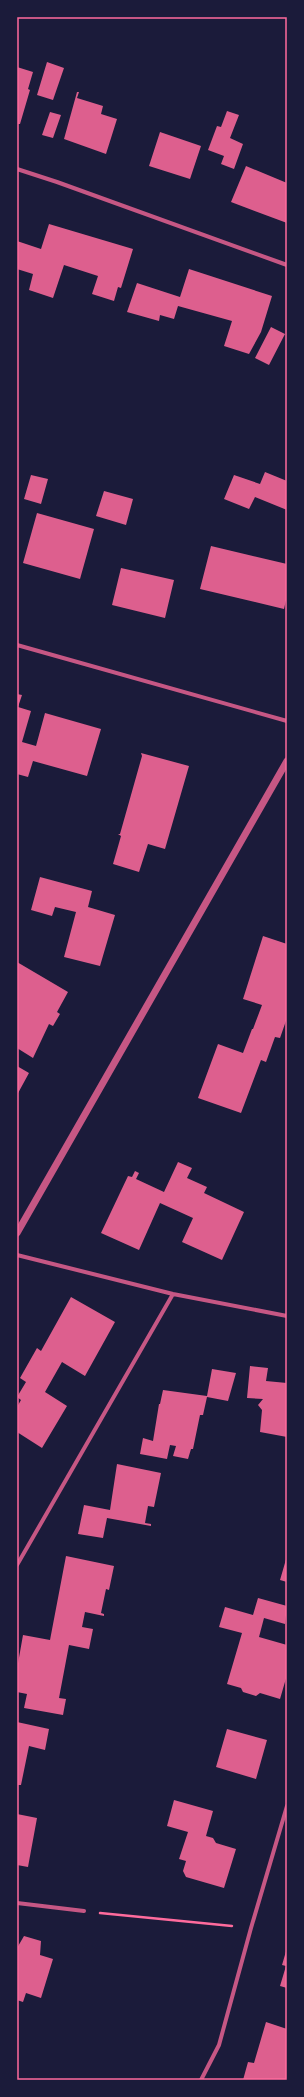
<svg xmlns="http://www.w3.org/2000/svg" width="304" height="2097" font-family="Spectral,serif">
<rect width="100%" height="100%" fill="#1b1b3a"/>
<path fill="#dd5f8e" d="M47,62L64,68L53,100L37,95Z
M17,67L33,72L28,89L30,90L20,124H17Z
M77,92H79L77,98L103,106L101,114L117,119L106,154L64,139Z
M227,111L239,115L230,138L243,144L234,169L221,164L224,156L208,150L217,126L221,127Z
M50,112L61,115L53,138L42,135Z
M160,132L201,146L190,179L149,166Z
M246,166L287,183V223L231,202Z
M49,224L133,249L121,288L118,287L114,301L92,294L98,276L64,265L53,298L29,290L33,274L17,269V241L41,249Z
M189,269L272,296L261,332L249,354L224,346L232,321L178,306L174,319L160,315L159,321L127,312L137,283L180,297Z
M271,327L285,334L269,365L255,358Z
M265,472L287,481V510L255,497L249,509L224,499L234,475L260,484Z
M31,475L48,479L41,504L24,499Z
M104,491L133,499L126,525L96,516Z
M37,513L94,529L80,579L23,563Z
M211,546L287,564V596L284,609L200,589Z
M121,568L174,580L165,618L112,605Z
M17,694L22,695L18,707L31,711L22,742L36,746L45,713L101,729L87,776L33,761L28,777L17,774Z
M141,753L189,766L165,849L148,844L139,872L113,864L121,836L118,834H120L142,756Z
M40,877L92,891L88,907L115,915L100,966L64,957L76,912L55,907L52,916L31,910Z
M263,936L287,944V1018L280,1038L275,1037L266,1062L261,1060L241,1113L198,1098L218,1044L243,1053L252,1029H253L262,1005L243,999Z
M17,962L68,992L57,1012L60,1014L53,1026L49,1024L33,1058L17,1048Z
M17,1066L29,1073L17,1095Z
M178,1162L192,1168L187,1178L207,1187L204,1193L244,1212L222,1260L182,1242L193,1218L160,1203L139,1250L101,1233L128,1176L132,1177L135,1171L139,1173L136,1179L164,1192Z
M71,1297L115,1322L85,1376L62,1362L45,1392L67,1406L42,1448L17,1432V1407L21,1400L17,1397L26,1382L20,1378L37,1348L41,1351Z
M250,1366L268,1368L266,1381L287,1383V1437L260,1432L262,1410L258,1405L263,1399L247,1398Z
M212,1369L236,1373L228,1401L207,1397L203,1415H200L193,1449H191L188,1459L173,1456L176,1446L170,1445L167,1459L140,1454L143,1438L153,1441L159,1404H160L163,1390L207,1396Z
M117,1464L161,1473L154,1507L148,1506L145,1523L151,1524V1526L107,1518L103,1538L78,1534L84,1505L110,1510Z
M66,1556L114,1566L109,1590L106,1589L101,1613L104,1614V1616L85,1612L82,1627L93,1629L89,1649L69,1645L59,1698L66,1699L63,1715L24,1708L27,1694L17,1692V1669L23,1635L50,1640Z
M287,1556V1582L280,1580Z
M258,1598L287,1606L285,1624L264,1618L259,1637L287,1645V1675L280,1699L260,1693L256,1696L243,1692L241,1688L227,1684L242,1633L219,1627L225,1607L253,1615Z
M17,1722L49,1729L45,1750L29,1746L21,1785H17Z
M227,1729L267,1740L256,1779L216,1767Z
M174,1800L213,1811L206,1836L213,1838L216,1843L236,1849L224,1888L186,1877L183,1871L186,1861L179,1859L188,1832L167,1826Z
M17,1814L37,1818L28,1867L17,1865Z
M24,1936L41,1941L40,1955L53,1959L41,1998L26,1993L23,2002L17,2000V1948Z
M287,1948V1988L280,1986L286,1966L282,1965Z
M266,2022L287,2029V2080H243L248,2062L254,2063Z"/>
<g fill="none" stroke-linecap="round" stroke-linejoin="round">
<path stroke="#ff6b9d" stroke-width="2.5" d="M100,1913L232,1926"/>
<path stroke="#c65784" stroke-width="4" d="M17,169L57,182L287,265
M17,645L287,721
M17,1255L173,1294L287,1316
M17,1565L173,1294
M17,1903L84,1911
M201,2080L219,2045L251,1928L287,1806"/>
<path stroke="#c65784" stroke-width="7" d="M17,1233L287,761"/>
</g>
<rect width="304" height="2097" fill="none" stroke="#1b1b3a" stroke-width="36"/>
<rect x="18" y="18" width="268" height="2061" fill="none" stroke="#ff6b9d" stroke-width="1.5"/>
</svg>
